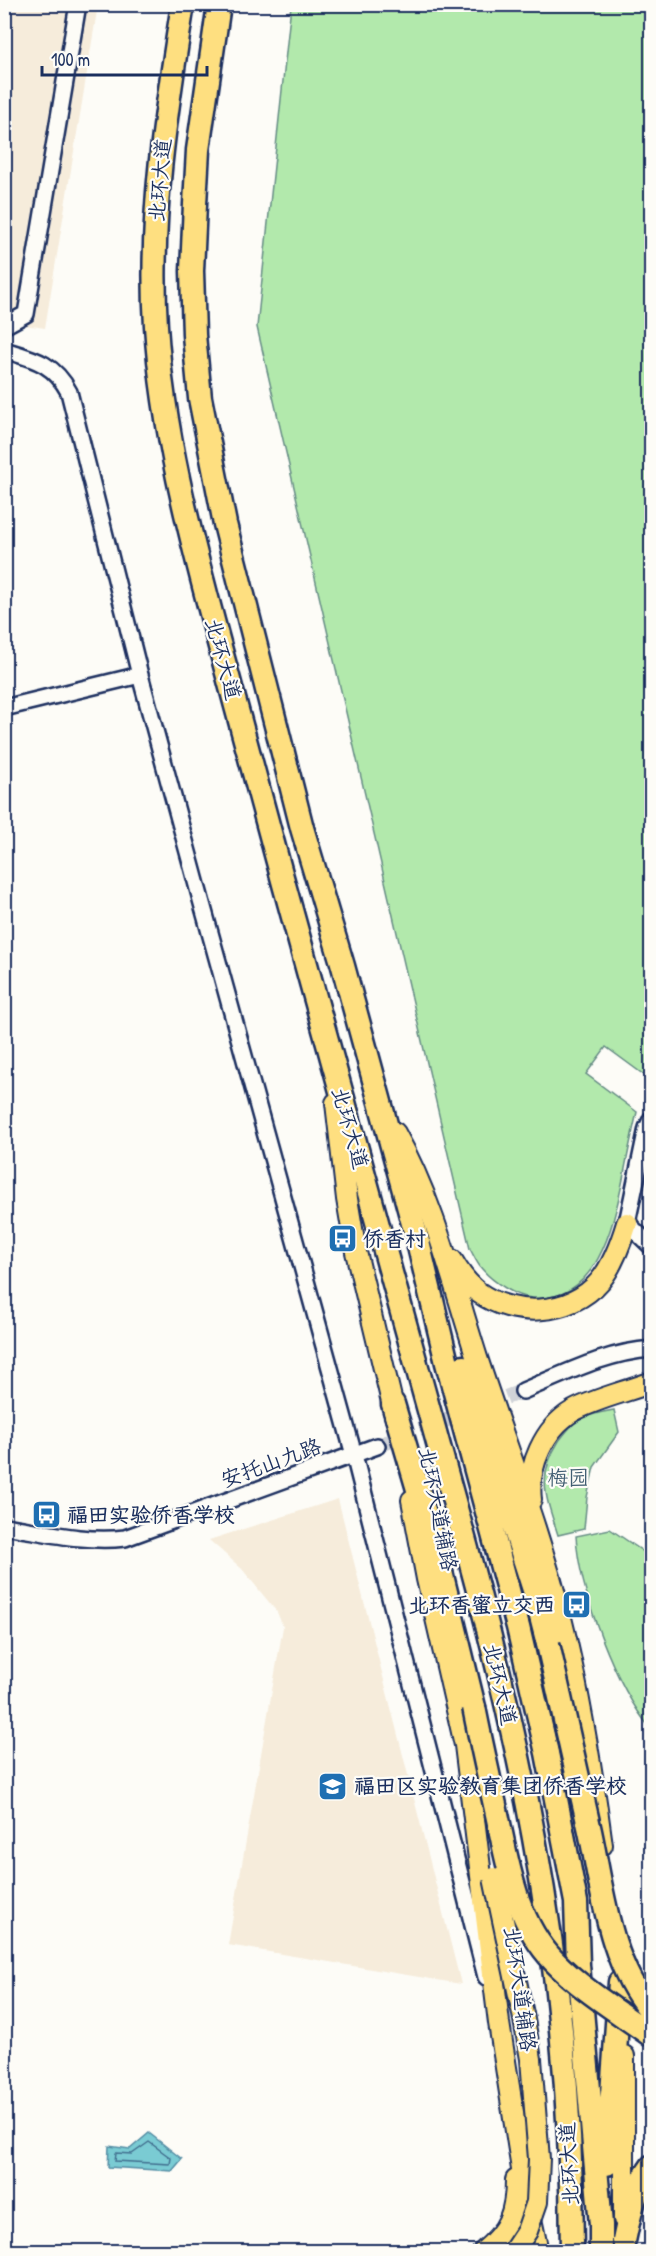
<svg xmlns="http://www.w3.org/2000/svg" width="656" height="2256" font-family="'Patrick Hand','LXGW WenKai TC',sans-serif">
<rect width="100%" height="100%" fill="#fdfcf7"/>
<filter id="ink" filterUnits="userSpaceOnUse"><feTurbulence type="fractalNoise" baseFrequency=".0167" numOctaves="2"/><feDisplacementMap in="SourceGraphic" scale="12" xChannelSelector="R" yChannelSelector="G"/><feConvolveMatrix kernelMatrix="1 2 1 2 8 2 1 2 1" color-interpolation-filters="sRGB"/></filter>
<g filter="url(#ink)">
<path fill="#f6ecdb" d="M4,5H98L45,328L5,322Z
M338,1499L461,1984L228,1945L283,1627L277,1612L242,1569L209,1540Z"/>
<path fill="#b2e9ac" stroke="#668c85" stroke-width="1.5" d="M291,5H651V1080L606,1047L586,1074L637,1112C632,1134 627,1157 623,1179C613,1227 597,1303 532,1298C516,1297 493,1282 482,1269C477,1264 474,1256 470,1249L257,327Z
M614,1410L619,1432L594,1467L587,1497L584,1529L558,1535C546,1497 536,1477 559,1441C565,1433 573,1422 582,1418C592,1414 604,1412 614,1410Z
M610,1529L651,1557V1729C616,1687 579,1591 576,1536Z"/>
<path fill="#7acbd3" stroke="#548da4" stroke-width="1.5" d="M149,2133L182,2159L172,2171L108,2167L109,2146L130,2149Z"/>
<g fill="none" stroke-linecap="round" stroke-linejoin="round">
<path stroke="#416d8d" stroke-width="1.5" d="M149,2142L171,2158L170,2164L115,2161L116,2153L132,2154Z"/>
<path stroke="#d0d3d8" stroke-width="15" stroke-dasharray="15 8" stroke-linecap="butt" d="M377,1446L523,1391"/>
<defs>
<path id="minor" d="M4,326L26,314L78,4
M4,350C34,359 54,363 69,392L140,675L198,889L354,1455L486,1977
M4,708L140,675
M652,1118L647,1128L627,1223L652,1247
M523,1391C564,1374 606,1352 652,1349
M4,1526C44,1532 85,1543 125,1538L377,1446"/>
<path id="major" d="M336,1103L347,1199L356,1252L396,1419
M395,1133C434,1202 453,1283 477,1358C506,1446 540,1532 562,1622C580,1695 592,1770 602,1845
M452,1260C459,1272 466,1283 478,1292C513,1318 570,1316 600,1281C613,1265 621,1243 627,1223
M412,1500L427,1579L465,1745L499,2023L526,2195L538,2252
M531,1500C527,1467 544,1428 573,1411C597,1398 626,1392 652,1382
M624,2056V2219
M483,2252C509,2231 516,2212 516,2180"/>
<path id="highway" d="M183,4C166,111 149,218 156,326C163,431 189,531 216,632C239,717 262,803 285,888C329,1052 375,1215 420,1378C462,1530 506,1682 534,1838C559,1974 572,2113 572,2252
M219,4L198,150L195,204L192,271L194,335L200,398L225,524L302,828L343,966L418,1242L447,1363L518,1627L547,1753L576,1902L578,1965L601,2225V2252
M463,1367L535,1593L548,1644
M393,1404L436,1551L474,1707
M607,2164L620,1982
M624,2241C630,2213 634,2190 652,2166"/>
</defs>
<use href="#minor" stroke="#1b2f5e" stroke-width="20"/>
<use href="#major" stroke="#1b2f5e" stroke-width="24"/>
<use href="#highway" stroke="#1b2f5e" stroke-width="27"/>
<use href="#minor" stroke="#fdfcf7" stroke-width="15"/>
<use href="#major" stroke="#fedf80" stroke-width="20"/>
<use href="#highway" stroke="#fedf80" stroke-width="22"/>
<defs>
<path id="major-bridge" d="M494,1878L523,2014L531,2059L539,2159L537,2202L527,2231L513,2252"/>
<path id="highway-bridge" d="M548,1644C562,1706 576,1769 590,1831C603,1892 609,1962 651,2011
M474,1707C481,1743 489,1778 497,1814C508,1865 516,1922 554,1961C582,1990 619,2012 652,2036"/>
</defs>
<use href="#major-bridge" stroke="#1b2f5e" stroke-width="24" stroke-linecap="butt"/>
<use href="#highway-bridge" stroke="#1b2f5e" stroke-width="27" stroke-linecap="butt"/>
<use href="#major-bridge" stroke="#fedf80" stroke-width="20"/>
<use href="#highway-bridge" stroke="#fedf80" stroke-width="22"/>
</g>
</g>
<defs>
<symbol id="bus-square" viewBox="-11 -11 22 22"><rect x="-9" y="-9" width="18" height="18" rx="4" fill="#1f6fb2" stroke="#fdfcf7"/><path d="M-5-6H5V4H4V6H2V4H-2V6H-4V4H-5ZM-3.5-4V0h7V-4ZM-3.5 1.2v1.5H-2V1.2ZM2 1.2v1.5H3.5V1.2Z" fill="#fff"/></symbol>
<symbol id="school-square" viewBox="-11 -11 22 22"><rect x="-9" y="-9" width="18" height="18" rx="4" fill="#1f6fb2" stroke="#fdfcf7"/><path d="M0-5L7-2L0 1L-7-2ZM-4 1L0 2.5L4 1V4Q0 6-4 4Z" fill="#fff"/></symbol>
</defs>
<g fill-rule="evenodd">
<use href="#bus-square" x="326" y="1222" width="33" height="33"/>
<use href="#bus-square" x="30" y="1498" width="33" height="33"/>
<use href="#bus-square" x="560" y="1588" width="33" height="33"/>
<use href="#school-square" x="316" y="1770" width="33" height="33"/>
</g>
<g text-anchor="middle" stroke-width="4.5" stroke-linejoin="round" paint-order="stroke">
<g font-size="21" fill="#1b2f5e" stroke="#fdfcf7">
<text transform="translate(160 180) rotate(-85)" y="7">北环大道</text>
<text transform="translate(223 659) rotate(75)" y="7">北环大道</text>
<text transform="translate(350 1128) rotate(74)" y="7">北环大道</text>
<text transform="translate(271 1463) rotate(-20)" y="7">安托山九路</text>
<text transform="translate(438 1509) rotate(79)" y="7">北环大道辅路</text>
<text transform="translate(500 1684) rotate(77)" y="7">北环大道</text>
<text transform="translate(520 1989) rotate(82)" y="7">北环大道辅路</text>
<text transform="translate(569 2164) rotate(-93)" y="7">北环大道</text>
</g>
<g font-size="21" font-weight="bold" fill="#1b2f5e" stroke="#fdfcf7" text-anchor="start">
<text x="363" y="1246">侨香村</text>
<text x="67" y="1522">福田实验侨香学校</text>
<text x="555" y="1612" text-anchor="end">北环香蜜立交西</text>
<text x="354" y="1793">福田区实验教育集团侨香学校</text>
</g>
<g font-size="21" fill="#415e72" stroke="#fdfcf7">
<text x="568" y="1485">梅园</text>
</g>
</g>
<rect width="656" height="2256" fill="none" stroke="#fdfcf7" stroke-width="24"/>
<rect x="12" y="12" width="632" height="2232" fill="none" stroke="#1b2f5e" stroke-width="2" filter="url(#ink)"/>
<path d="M42 66v9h165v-9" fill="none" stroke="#1b2f5e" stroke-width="3"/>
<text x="51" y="66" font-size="18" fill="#1b2f5e" stroke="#fdfcf7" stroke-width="4.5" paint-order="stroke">100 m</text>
</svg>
